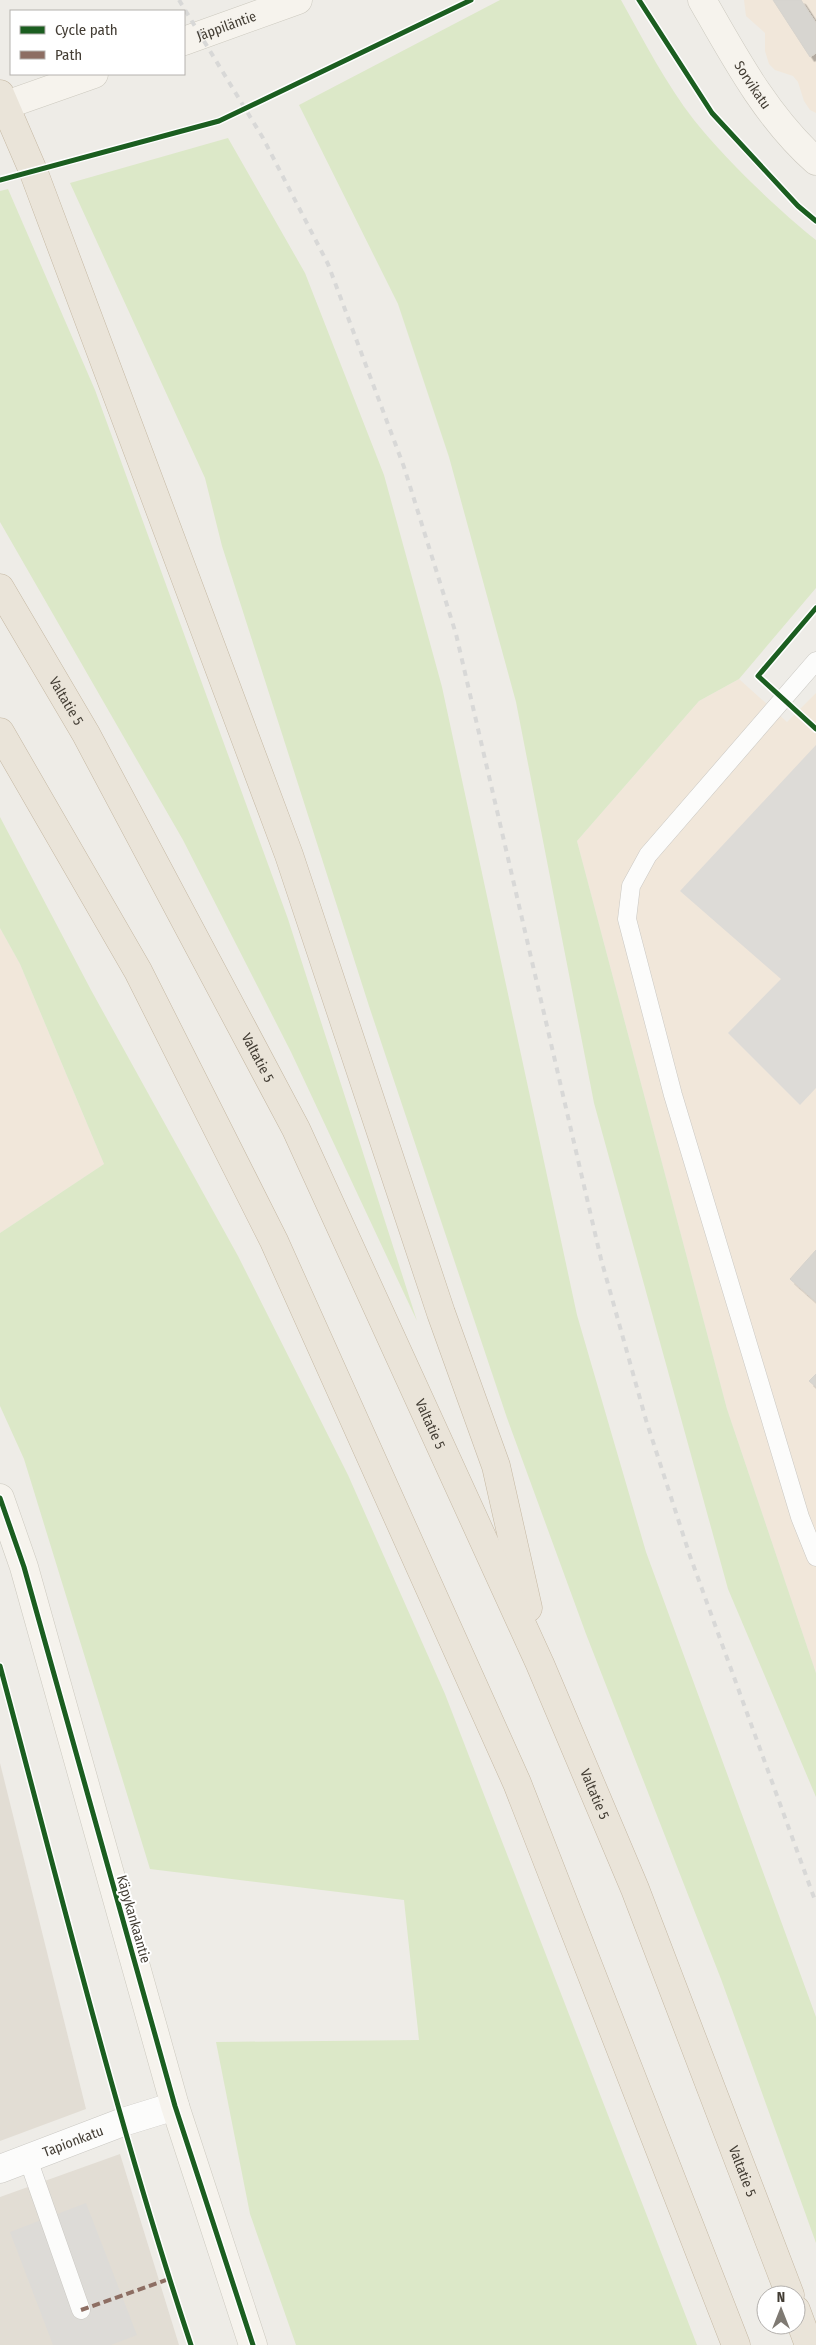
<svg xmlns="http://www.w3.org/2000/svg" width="816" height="2345" font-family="'Fira Sans Condensed',sans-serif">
<defs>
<filter id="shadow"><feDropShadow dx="4.5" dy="4.5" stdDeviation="0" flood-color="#0004"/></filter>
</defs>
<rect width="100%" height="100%" fill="#eeece7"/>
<path fill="#e2ddd4" d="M0,1763L86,2109L0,2141Z
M120,2154L179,2345H0V2197Z"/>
<path fill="#f1e7da" d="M744,0H816V113L810,110L804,101L798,82L793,76L775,70L769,64L765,51V33L746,16Z
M739,679L787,722L816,693V1673L727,1409L577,841L699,701Z
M0,928L20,964L104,1164L0,1233Z"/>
<path fill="#dce8c8" d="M500,0H621C644,41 666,84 694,120C726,160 776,208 816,240V588L739,679L699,701L577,841L727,1409L816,1673V1797L728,1589L594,1103L516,702L449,457L398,304L299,105Z
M228,138L305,273L384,475L442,687L577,1315L646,1552L816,2017V2243L721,1979L586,1634L507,1418L369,1006L222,546L205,478L70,183Z
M8,189L95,390L288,919L417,1321L291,1052L183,840L0,522V191Z
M0,817L91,990L238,1256L348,1475L445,1694L697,2345H296L250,2214L216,2042L419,2040L404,1900L150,1869L24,1459L0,1406V1233L104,1164L20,964L0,928Z"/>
<path fill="#dddbd7" d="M816,745V1088L800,1105L728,1033L781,979L680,891Z
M86,2203L137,2335L111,2345H53L10,2232Z"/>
<path fill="#d7d5d0" stroke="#d6d3cd" filter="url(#shadow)" d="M773,0H801L816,23V53L810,57Z
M816,1250V1302L790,1279Z
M816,1374V1387L809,1381Z"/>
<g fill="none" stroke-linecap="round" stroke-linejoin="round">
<defs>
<path id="lane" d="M816,661L648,855L631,886L627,919L673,1095L800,1517L816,1557
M28,2159L81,2310"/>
<g id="street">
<path id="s1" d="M0,2169L123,2122L175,2106"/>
</g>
<g id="secondary">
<path id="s2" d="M702,0C734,56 767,118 816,161"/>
<path id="s3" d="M184,41L298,0"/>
<path d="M0,107L94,74"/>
<path d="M0,1498L24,1567L175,2106L253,2345"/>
</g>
<g id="highway">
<path d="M0,94L34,173L289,855L441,1313L496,1466L528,1608"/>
<path id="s4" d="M0,588L86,734L296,1129L540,1664L635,1889L790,2295"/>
<path d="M0,732L138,971L274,1241L517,1783L736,2345"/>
<path d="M796,2310L809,2345"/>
</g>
</defs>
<use href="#lane" stroke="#cac8c3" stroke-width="19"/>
<use href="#street" stroke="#cac8c3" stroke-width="29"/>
<use href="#secondary" stroke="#ccc9bf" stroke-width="29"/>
<use href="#highway" stroke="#c5b8a3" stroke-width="29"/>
<use href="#lane" stroke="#fcfcfb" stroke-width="18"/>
<use href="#street" stroke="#fcfcfb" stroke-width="28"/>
<use href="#secondary" stroke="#f6f3ed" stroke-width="28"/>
<use href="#highway" stroke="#eae4d9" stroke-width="28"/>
<path stroke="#d8d8d7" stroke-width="4" stroke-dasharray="6 6" stroke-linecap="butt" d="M179,0L263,138L328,264L404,467L456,634L601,1259L646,1420L690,1556L816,1903"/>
<path stroke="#8d6e63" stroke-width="4" stroke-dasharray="8 4" stroke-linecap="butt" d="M81,2310L169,2279"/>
<defs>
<path id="cycleway" d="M639,0L712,113L798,206L816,221
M0,180L219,121L471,0
M816,608L758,676L816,729
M0,1498L24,1567L175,2106L253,2345
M0,1666C61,1893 117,2122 191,2345"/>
</defs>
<use href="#cycleway" stroke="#fff" stroke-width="8"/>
<use href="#cycleway" stroke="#1b5e20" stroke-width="5"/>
</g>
<g text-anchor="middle" stroke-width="4" stroke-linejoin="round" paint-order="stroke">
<g font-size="14" fill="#433d34" stroke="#fff">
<text dy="5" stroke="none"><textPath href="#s3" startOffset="45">Jäppiläntie</textPath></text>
<text dy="5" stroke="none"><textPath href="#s2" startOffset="99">Sorvikatu</textPath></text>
<text dy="5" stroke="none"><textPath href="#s4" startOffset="131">Valtatie 5</textPath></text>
<text dy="5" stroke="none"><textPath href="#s4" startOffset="536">Valtatie 5</textPath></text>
<text dy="5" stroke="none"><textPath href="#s4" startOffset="941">Valtatie 5</textPath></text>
<text dy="5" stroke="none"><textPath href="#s4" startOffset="1346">Valtatie 5</textPath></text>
<text transform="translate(134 1919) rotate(74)" y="5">Käpykankaantie</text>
<text dy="5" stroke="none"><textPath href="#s1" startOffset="78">Tapionkatu</textPath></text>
<text dy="5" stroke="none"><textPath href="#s4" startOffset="1751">Valtatie 5</textPath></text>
</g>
</g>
<rect x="10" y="10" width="175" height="65" fill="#ffffff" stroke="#b4b1ae"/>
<rect x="20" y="26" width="25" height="8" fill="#1b5e20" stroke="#b4b1ae"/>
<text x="55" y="35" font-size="15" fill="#433d34">Cycle path</text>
<rect x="20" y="51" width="25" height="8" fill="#8d6e63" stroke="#b4b1ae"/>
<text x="55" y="60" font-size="15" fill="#433d34">Path</text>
<g transform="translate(781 2310)"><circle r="24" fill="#ffffff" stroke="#b4b1ae"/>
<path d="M0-4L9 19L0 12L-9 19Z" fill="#7f7a73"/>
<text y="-8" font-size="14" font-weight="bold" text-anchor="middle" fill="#433d34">N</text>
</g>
</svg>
